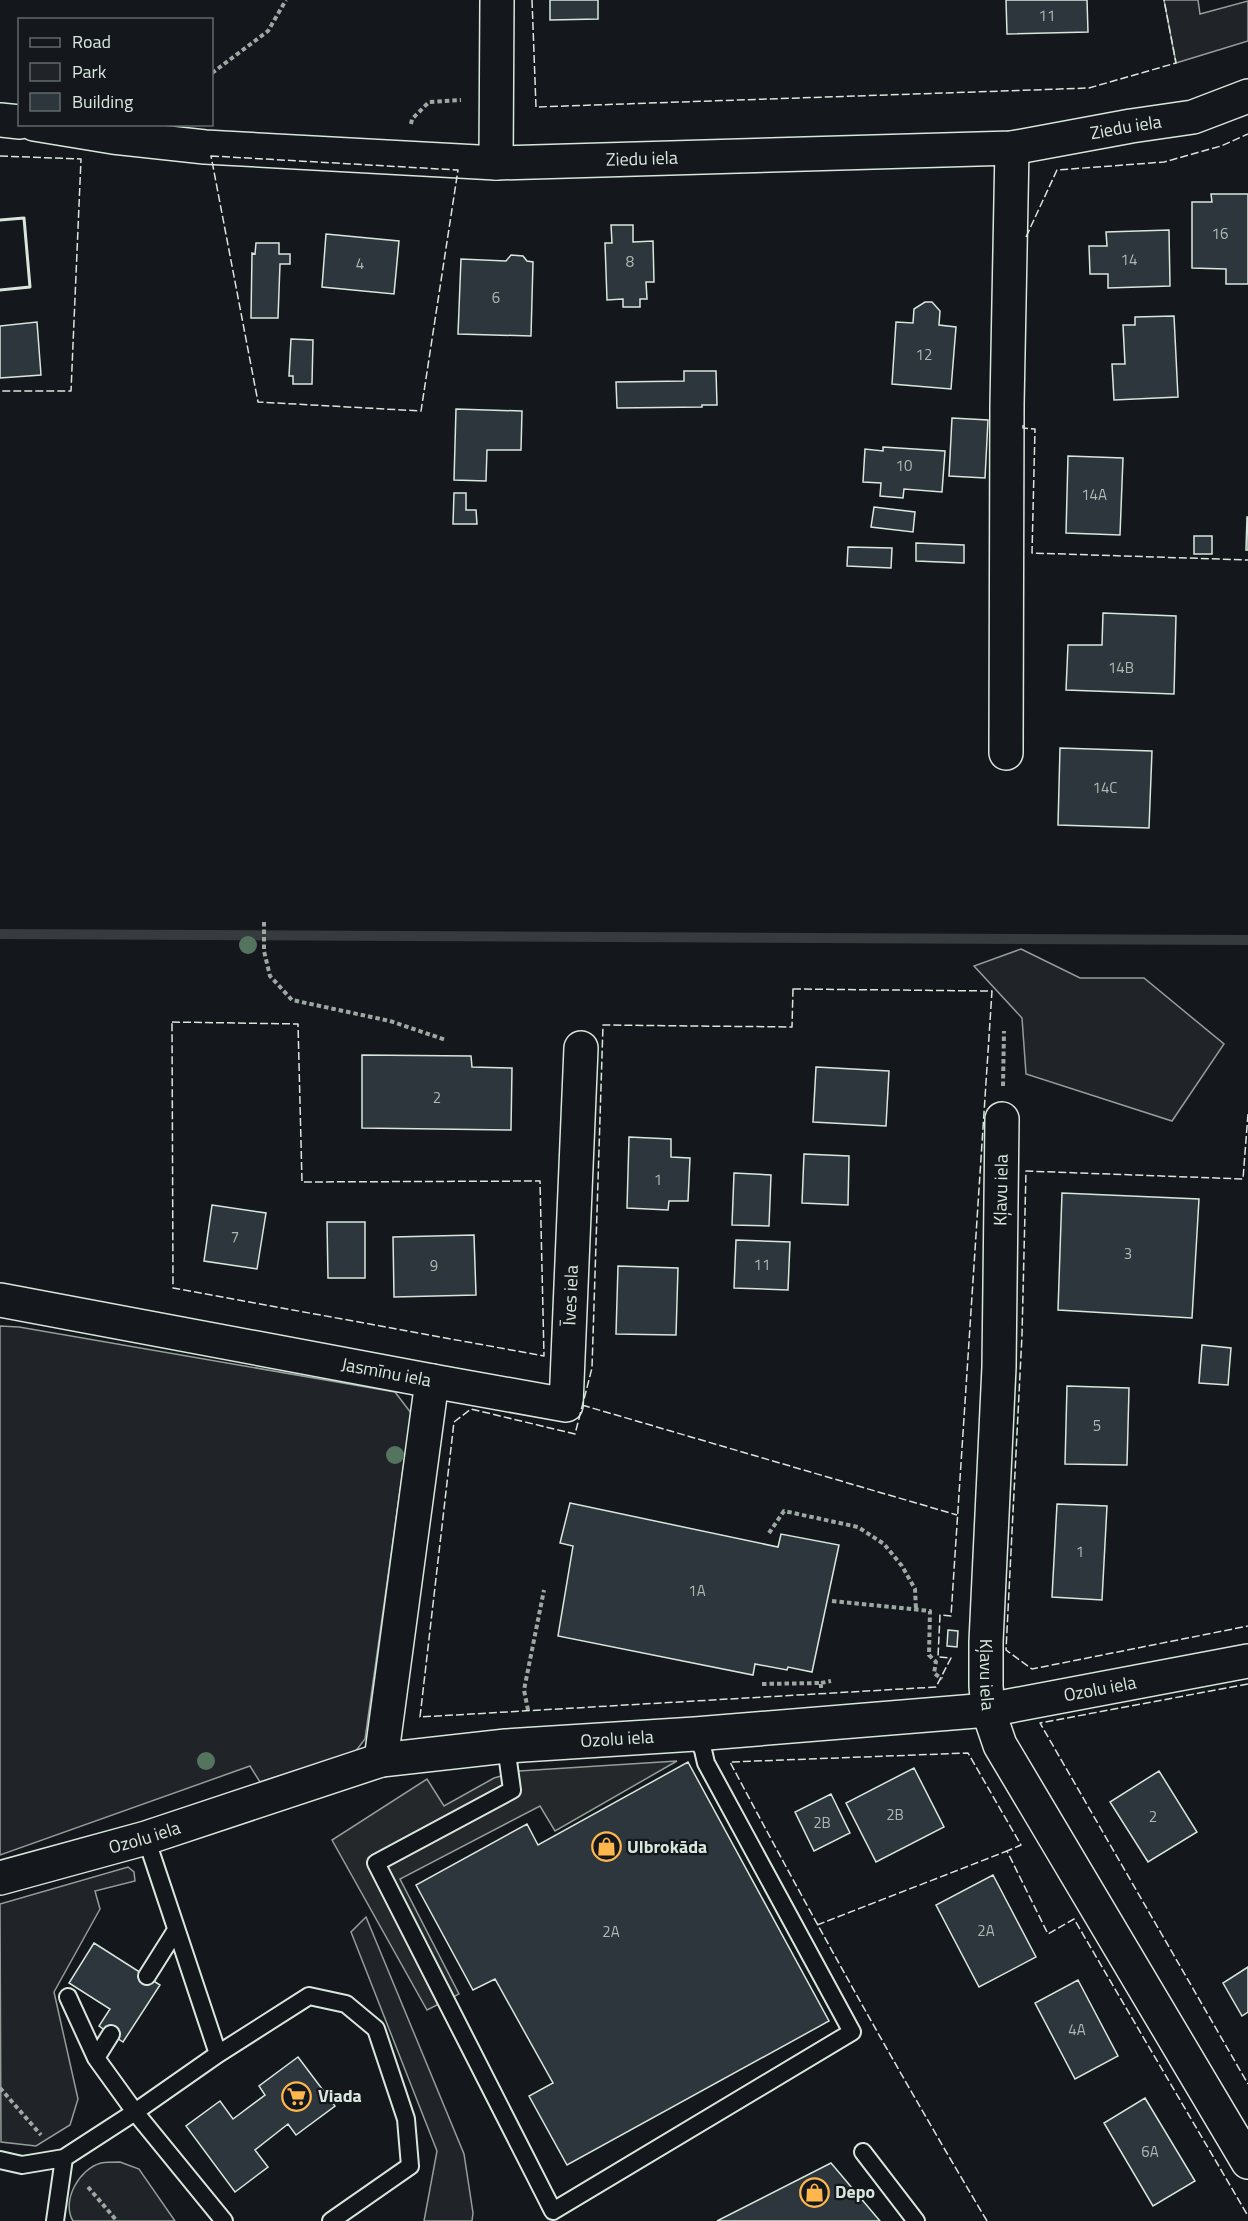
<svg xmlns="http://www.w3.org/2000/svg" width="1248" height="2221" font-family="'Titillium Web',sans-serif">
<rect width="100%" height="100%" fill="#14181c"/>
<path fill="#202428" stroke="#939e99" stroke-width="1.5" d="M1164,0H1198L1200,14L1248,1V41L1176,63Z
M1021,949L1080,978H1144L1224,1044L1172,1121L1026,1074L1022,1018L974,966Z
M0,1326L19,1327L395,1392L411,1413L365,1739L355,1752L260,1782L250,1766L0,1855Z
M128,1867L134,1872L135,1881L95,1891L100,1909L54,1992L78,2099L70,2125L36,2146L1,2142L0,1904Z
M366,1917L464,2154L473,2213L472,2221H424L437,2151L351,1932Z
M120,2162L139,2169L175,2221H73C61,2201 79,2169 101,2163C107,2162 114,2162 120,2162Z"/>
<path fill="#24282b" stroke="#939e99" stroke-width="1.5" d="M677,1761L555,1831L540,1806L400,1879L459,1994L427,2010L332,1840L427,1779L444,1806L494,1778L519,1771Z"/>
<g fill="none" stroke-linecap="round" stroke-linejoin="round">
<path stroke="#363b3e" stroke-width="10" d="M0,934L1248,940"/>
</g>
<path fill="#2c363c" stroke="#d8e6dc" stroke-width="1.5" d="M550,0H598V19L550,20Z
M1006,0H1087L1088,32L1007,34Z
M1211,194H1248V284H1226V269L1192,268V202H1212Z
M611,225H633V242L653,241L654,282H646L647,299H640V307H623V299L607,300L605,243H612Z
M1169,230L1170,286L1108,288V274H1090L1089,246H1107L1106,232Z
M326,234L399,241L394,294L322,287Z
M256,243H279V254H290V264H280L278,318H251L252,253L255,254Z
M511,255L523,256L527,261L533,262L531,336L458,334L461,259L506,261Z
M925,302H932L940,311L939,325L956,327L951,389L892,384L896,322L913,323L914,309Z
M1174,316L1178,397L1114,400L1112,364H1125L1123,325H1135V317Z
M37,322L41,375L0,378V326Z
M291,339L313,340L312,384H293V376H289Z
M684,371H716L717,405H702V407L617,408L616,382L684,381Z
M456,409L522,411L521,450H487L486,481L454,480Z
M952,418L988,420L985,478L949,476Z
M883,447L945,451L942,492L904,489L903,498L880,496L881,483L863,482L865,449L883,451Z
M1068,456L1123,458L1120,535L1066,533Z
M454,493H466V510H476L477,524H453Z
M874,507L915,512L913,532L871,527Z
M1247,517H1248V550H1246Z
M1194,536H1212V554H1194Z
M916,543L964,545V563L916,561Z
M848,547L892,548L891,568L847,566Z
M1103,613L1176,616L1174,694L1066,690L1068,645H1102Z
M1060,748L1152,751L1149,828L1058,825Z
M362,1055L471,1056L472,1067L512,1068L511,1130L362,1128Z
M816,1067L889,1071L886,1126L813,1122Z
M629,1137L671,1139V1157L690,1158L688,1201H669L668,1210L627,1208Z
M804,1154L849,1156L848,1205L802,1203Z
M734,1173L771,1175L769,1226L732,1225Z
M1062,1193L1199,1199L1192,1318L1058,1310Z
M212,1205L266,1213L257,1269L204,1261Z
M327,1222H365V1278H328Z
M474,1235L476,1295L394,1297L393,1237Z
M736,1240L790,1242L788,1290L734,1288Z
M618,1266L678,1268L676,1335L616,1334Z
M1202,1345L1231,1348L1228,1385L1199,1383Z
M1067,1386L1129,1388L1127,1465L1065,1464Z
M570,1503L778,1547L781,1534L839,1545L812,1672L788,1667L787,1670L755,1664L753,1675L558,1636L573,1546L560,1543Z
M1057,1504L1107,1506L1102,1600L1052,1597Z
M948,1630L958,1631L957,1647L947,1646Z
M688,1762L829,2021L567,2165L529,2096L553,2083L495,1979L473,1990L416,1885L527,1824L538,1845Z
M914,1768L944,1827L876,1862L846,1803Z
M1159,1771L1197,1832L1148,1862L1110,1802Z
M831,1794L850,1833L814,1851L795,1812Z
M993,1875L1036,1957L979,1987L936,1905Z
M94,1943L160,1985L123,2042L99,2026L110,2009L69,1983Z
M1248,1967V2012L1242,2016L1223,1983Z
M1078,1980L1118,2056L1075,2079L1035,2003Z
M298,2057L335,2106L296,2135L288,2124L255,2150L268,2167L235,2192L186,2126L220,2101L233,2119L265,2095L259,2086Z
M1145,2098L1195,2181L1153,2206L1104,2123Z
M831,2163L880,2221H717Z"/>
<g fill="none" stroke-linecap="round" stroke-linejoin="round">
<defs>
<path id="lane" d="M506,1746L512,1790L376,1863L553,2211L852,2032L706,1763L703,1750L695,1734
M146,1838L218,2054
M147,1976L176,1930
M68,1997L96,2058L135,2112L224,2221
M96,2058L111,2034
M863,2152L916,2221
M0,2160L22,2165L64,2158L135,2112L218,2054L309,1996L346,2004L376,2029L406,2119L410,2166L331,2221
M55,2221L64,2158"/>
<g id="street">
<path d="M0,120L20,122"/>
<path id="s1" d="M34,124L113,137L205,147L496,163L1012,148L1131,126L1193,117L1248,96"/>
<path d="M496,163L497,0"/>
<path d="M1006,753L1007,405L1012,148"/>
<path id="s2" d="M1002,1119L999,1367L986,1642V1686L988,1710L1000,1745L1248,2162"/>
<path id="s3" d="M0,1300L432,1381L381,1760"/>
<path id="s4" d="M432,1381L566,1405L581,1048"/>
<path id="s5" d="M0,1878L146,1838L381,1760L506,1746L695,1734L988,1710L1248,1661"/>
</g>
</defs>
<use href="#lane" stroke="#d8e6dc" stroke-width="20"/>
<use href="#street" stroke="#d8e6dc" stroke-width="36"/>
<path stroke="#9da8a2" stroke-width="4" stroke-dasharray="4.5 3" stroke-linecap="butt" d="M212,73L268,31L286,0
M411,124L412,119L429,102L461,100
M264,922V951L270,976L292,1000L390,1021L446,1040
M1003,1086L1004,1031
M769,1533L784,1511L858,1527L884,1544L902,1566L915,1589L916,1609
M832,1601L930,1611L929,1655L936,1662L934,1673L942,1679
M821,1683L831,1681
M762,1684L821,1683V1688
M528,1710L524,1690L544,1590
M0,2088L41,2135
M88,2187L117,2221"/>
<use href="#lane" stroke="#14181c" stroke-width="16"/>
<use href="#street" stroke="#14181c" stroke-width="33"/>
<path stroke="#d8e6dc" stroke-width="1.5" stroke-dasharray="8 3" stroke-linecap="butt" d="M532,0L536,107L1089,88L1176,63L1164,0
M0,156L81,159L71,391H0
M211,156L458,170L421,411L258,402Z
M1026,237L1057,170L1164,162L1221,146L1248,134
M1023,425V428L1035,429L1032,553L1248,560
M793,989L992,991L951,1616L940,1615L938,1657L951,1658L936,1687L420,1717L454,1422L471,1409L575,1434L592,1368L603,1025L792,1027Z
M172,1022L298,1024L302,1182L540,1181L544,1356L173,1288Z
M1248,1114L1243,1179L1026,1171L1022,1335L1006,1650L1032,1669L1248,1626
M582,1405L957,1515
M1248,1684L1040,1723L1248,2084
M817,1925L1007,1851
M987,2221C897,2070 812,1917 730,1762L968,1753L1021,1845L1007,1851L1048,1934L1074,1919L1248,2216"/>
<path stroke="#d8e6dc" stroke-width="3" d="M0,220L24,218L30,287L0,290"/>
</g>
<g fill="#55745f">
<circle cx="248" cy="945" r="9"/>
<circle cx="395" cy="1455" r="9"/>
<circle cx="206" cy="1761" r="9"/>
</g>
<defs>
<symbol id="shop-ring" viewBox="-11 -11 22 22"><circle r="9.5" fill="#14181c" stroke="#ffb74d" stroke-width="1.5"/><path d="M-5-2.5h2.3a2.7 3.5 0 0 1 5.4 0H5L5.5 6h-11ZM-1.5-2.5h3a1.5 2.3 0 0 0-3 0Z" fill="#ffb74d"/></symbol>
<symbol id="supermarket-ring" viewBox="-11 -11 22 22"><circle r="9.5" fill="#14181c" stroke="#ffb74d" stroke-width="1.5"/><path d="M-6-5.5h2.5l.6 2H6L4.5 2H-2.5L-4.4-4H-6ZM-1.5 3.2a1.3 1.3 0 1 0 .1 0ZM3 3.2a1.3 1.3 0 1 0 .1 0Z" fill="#ffb74d"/></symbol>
</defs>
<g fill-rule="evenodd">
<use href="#shop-ring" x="590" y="1830" width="33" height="33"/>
<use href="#supermarket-ring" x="280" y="2080" width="33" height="33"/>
<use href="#shop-ring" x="798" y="2176" width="33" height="33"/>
</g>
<g text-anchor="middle" stroke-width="4.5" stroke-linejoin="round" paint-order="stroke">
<g font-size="15" fill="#adbab4">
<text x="1047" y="21">11</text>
<text x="1220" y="239">16</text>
<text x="1129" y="265">14</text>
<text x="630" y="267">8</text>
<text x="360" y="269">4</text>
<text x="496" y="303">6</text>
<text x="924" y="360">12</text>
<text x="904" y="471">10</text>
<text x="1094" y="500">14A</text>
<text x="1121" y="673">14B</text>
<text x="1105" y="793">14C</text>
<text x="437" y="1103">2</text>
<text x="658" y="1185">1</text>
<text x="235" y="1242">7</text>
<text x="1128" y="1259">3</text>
<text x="762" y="1270">11</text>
<text x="434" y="1271">9</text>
<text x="1097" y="1431">5</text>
<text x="1080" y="1557">1</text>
<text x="697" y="1596">1A</text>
<text x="895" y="1820">2B</text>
<text x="1153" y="1822">2</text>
<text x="822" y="1828">2B</text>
<text x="986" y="1936">2A</text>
<text x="611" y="1937">2A</text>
<text x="1077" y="2035">4A</text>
<text x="1150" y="2157">6A</text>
</g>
<g font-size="18" fill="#d8e6dc" stroke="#14181c">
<text dy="6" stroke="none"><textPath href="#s1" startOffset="1096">Ziedu iela</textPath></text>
<text dy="6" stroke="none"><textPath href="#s1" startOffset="610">Ziedu iela</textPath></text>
<text transform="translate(1001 1190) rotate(-89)" y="6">Kļavu iela</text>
<text dy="6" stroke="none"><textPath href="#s4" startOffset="246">Īves iela</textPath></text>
<text dy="6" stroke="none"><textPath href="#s3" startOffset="393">Jasmīnu iela</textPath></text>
<text dy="6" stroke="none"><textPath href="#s2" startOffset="556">Kļavu iela</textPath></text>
<text dy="6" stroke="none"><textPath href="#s5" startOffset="1122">Ozolu iela</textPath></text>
<text dy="6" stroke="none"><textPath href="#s5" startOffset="636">Ozolu iela</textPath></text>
<text dy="6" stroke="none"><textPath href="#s5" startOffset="150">Ozolu iela</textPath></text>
</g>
<g font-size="18" font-weight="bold" fill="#d8e6dc" stroke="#14181c" text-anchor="start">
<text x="627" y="1853">Ulbrokāda</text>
<text x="318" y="2102">Viada</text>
<text x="835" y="2198">Depo</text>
</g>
</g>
<rect x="18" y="18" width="195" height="108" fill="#14181c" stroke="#626a69" stroke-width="1.5"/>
<rect x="30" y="38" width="30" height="9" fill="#14181c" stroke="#626a69" stroke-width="1.5"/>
<text x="72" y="48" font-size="18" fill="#d8e6dc">Road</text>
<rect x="30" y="63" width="30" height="18" fill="#202428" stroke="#626a69" stroke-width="1.5"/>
<text x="72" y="78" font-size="18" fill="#d8e6dc">Park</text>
<rect x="30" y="93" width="30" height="18" fill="#2c363c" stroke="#626a69" stroke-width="1.5"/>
<text x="72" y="108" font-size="18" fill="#d8e6dc">Building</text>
</svg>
